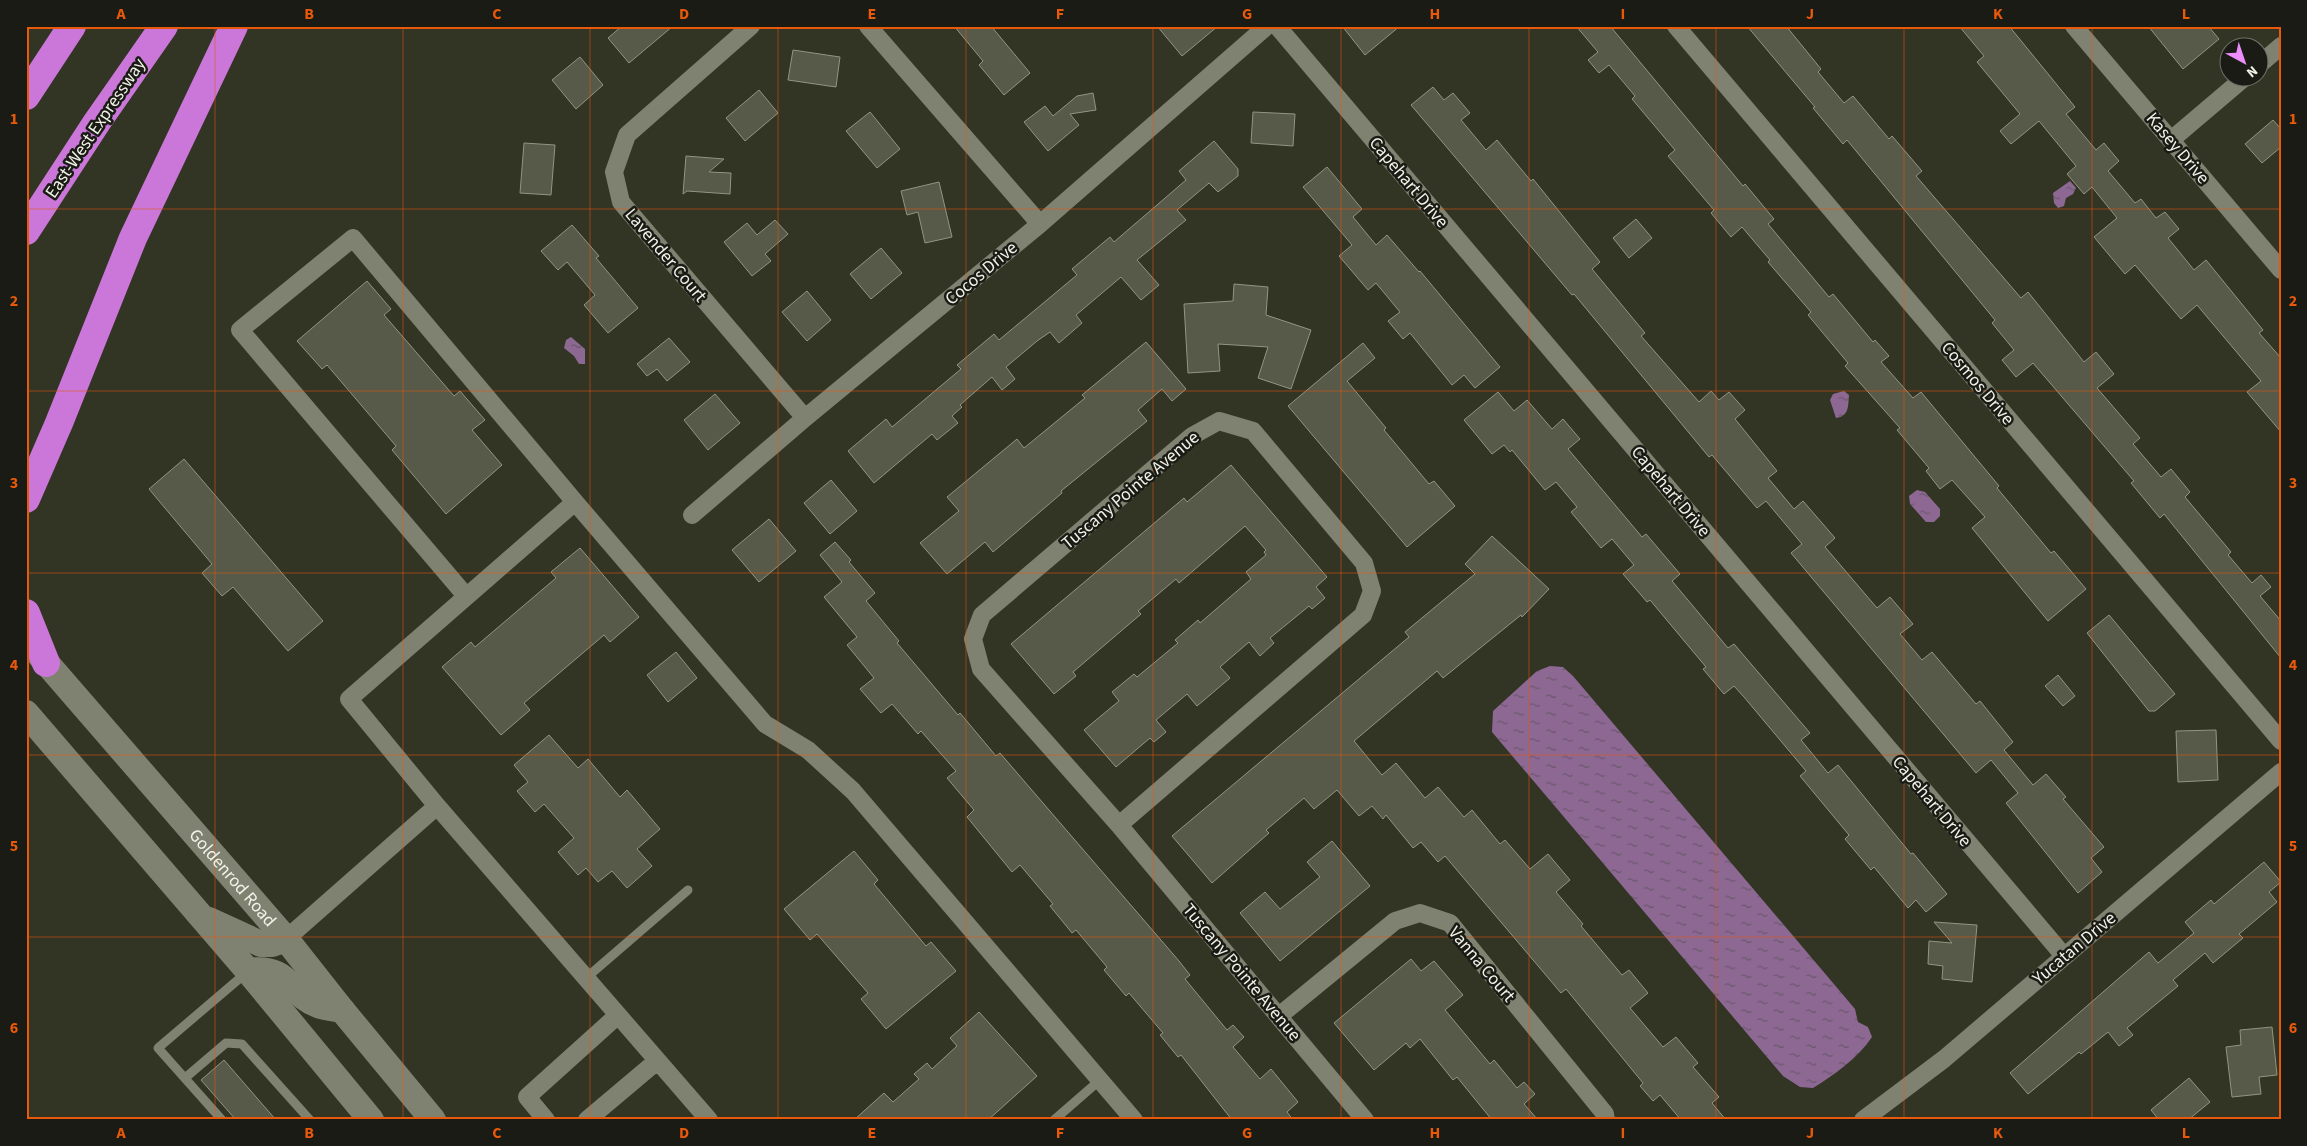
<svg xmlns="http://www.w3.org/2000/svg" width="2307" height="1146" font-family="'Source Sans 3',sans-serif">
<defs>
<pattern id="water-ripples" width="26" height="14" patternUnits="userSpaceOnUse" patternTransform="scale(1.25)"><rect width="26" height="14" fill="#8d6893"/><path d="M2 4q2-2 4 0t4 0M15 11q2-2 4 0t4 0" fill="none" stroke="#6a586c"/></pattern>
</defs>
<rect width="100%" height="100%" fill="#323424"/>
<path fill="url(#water-ripples)" d="M2070,181L2076,188L2073,194L2066,198L2064,206L2058,208L2054,203L2053,193Z
M571,337L585,349V364H579L574,356L564,348L566,340Z
M1844,391L1849,395C1848,407 1849,416 1836,418L1830,400L1833,394Z
M1917,490L1925,492L1940,509V516L1934,522H1926L1910,504L1909,496Z
M1550,666L1563,667L1573,676L1855,1009L1858,1022L1868,1027L1872,1037C1858,1058 1834,1075 1813,1088L1800,1087L1783,1076L1492,732L1493,711L1537,671Z"/>
<path fill="#585a49" stroke="#929582" d="M622,26H673L629,63L608,38Z
M954,26H991L1030,73L1004,95L979,65L983,61Z
M1157,26H1218L1182,56Z
M1342,26H1400L1365,55Z
M1576,26H1610L1743,186L1745,184L1774,219L1768,224L1829,297L1833,294L1873,342L1875,340L1889,356L1881,362L1913,398L1921,392L1999,486L1997,488L2051,553L2054,551L2086,589L2048,621L1972,528L1985,517L1952,480L1940,489L1926,471L1929,468L1897,430L1900,428L1845,366L1848,363L1808,315L1811,312L1768,262L1770,260L1742,227L1731,237L1711,213L1714,210L1668,156L1675,150L1632,99L1635,96L1609,65L1599,73L1588,60L1598,52Z
M1747,26H1786L1821,69L1818,72L1844,103L1853,96L1889,139L1892,136L1922,171L1916,176L2021,298L2028,292L2084,362L2096,352L2114,374L2097,388L2140,438L2133,444L2161,477L2171,469L2190,492L2185,497L2231,552L2228,555L2252,583L2261,575L2271,587L2260,596L2281,621V658L2164,514L2160,518L2131,483L2134,481L2033,363L2016,377L2002,360L2014,350L1992,323L1995,320L1847,140L1843,144L1813,108L1815,107Z
M1959,26H2009L2075,107L2066,114L2096,150L2104,143L2119,161L2108,171L2135,203L2141,199L2156,218L2165,212L2179,229L2168,238L2194,270L2206,260L2263,330L2259,333L2281,358V432L2247,392L2261,381L2197,305L2181,319L2135,265L2125,274L2094,237L2117,218L2092,187L2084,194L2067,174L2076,166L2039,121L2011,144L2000,131L2020,114L1977,62L1984,56Z
M2148,26H2208L2219,39L2183,69Z
M793,50L840,57L836,87L788,80Z
M580,57L603,85L576,109L552,80Z
M1433,87L1444,100L1453,93L1470,113L1461,120L1486,150L1497,140L1531,181L1533,179L1600,262L1592,269L1645,333L1641,336L1699,402L1711,391L1719,400L1729,392L1745,410L1735,419L1777,471L1768,478L1794,509L1803,501L1835,538L1825,547L1877,608L1890,597L1913,624L1900,634L1922,660L1932,652L1976,704L1980,701L2013,742L2004,750L2033,785L2046,774L2066,797L2063,799L2104,847L2091,858L2102,872L2078,893L2006,803L2018,793L1991,760L1976,773L1791,553L1802,544L1766,501L1757,508L1712,455L1709,457L1574,294L1572,295L1411,105Z
M759,90L778,113L745,141L726,118Z
M1093,93L1096,110L1070,114L1079,125L1048,151L1024,122L1045,106L1053,116L1077,96Z
M870,112L900,149L877,168L846,131Z
M1253,112L1295,114L1293,146L1251,143Z
M2273,120L2281,129V147L2262,163L2245,144Z
M1214,141L1238,169V176L1218,192L1209,183L1177,210L1186,220L1137,260L1159,285L1141,300L1121,277L1076,315L1082,323L1059,343L1050,332L1037,341L1006,367L1015,379L1002,390L992,377L960,405L962,407L952,416L958,423L937,440L932,434L874,483L848,451L886,419L892,427L961,369L957,365L994,334L999,340L1077,275L1072,269L1110,237L1114,242L1186,180L1179,171Z
M524,143L555,145L551,195L520,193Z
M686,156L724,159L709,172L731,173L730,194L687,191L683,194Z
M1327,167L1362,209L1353,217L1376,245L1387,235L1419,272L1420,271L1500,367L1475,388L1464,375L1452,385L1410,333L1403,339L1388,321L1400,312L1376,283L1368,290L1339,256L1352,245L1303,187Z
M939,182L952,237L925,243L918,212L907,215L901,191Z
M1636,219L1652,238L1629,258L1613,238Z
M775,220L788,234L765,254L771,261L752,276L724,242L747,223L757,235Z
M572,225L599,256L596,258L638,308L608,333L584,305L595,295L567,262L558,270L541,251Z
M881,248L902,273L871,299L850,274Z
M367,281L391,309L384,315L454,396L460,391L485,420L472,430L502,465L446,514L392,450L396,446L327,365L322,369L297,341Z
M1234,284L1268,287L1266,315L1311,330L1291,389L1258,378L1268,347L1218,344L1220,371L1188,373L1184,304L1233,301Z
M807,291L831,320L807,341L782,312Z
M669,338L690,362L667,381L657,369L647,376L637,364Z
M1146,342L1186,389L1172,401L1162,389L1138,410L1147,421L1061,491L1062,493L993,552L985,542L947,574L920,543L959,511L947,497L1017,439L1024,448L1085,398L1082,395Z
M1363,343L1375,358L1347,381L1386,428L1384,430L1429,484L1434,481L1455,506L1407,547L1288,406Z
M1498,392L1514,411L1527,400L1552,429L1563,419L1580,439L1568,449L1642,537L1646,534L1680,574L1672,581L1728,648L1734,644L1810,733L1801,740L1828,773L1838,765L1911,854L1913,853L1947,894L1926,912L1916,900L1908,908L1874,867L1871,870L1845,839L1849,835L1800,776L1806,771L1744,697L1734,686L1724,694L1703,669L1706,667L1650,600L1647,602L1623,574L1634,565L1612,539L1601,548L1571,512L1577,507L1556,482L1545,490L1512,450L1510,452L1504,445L1492,454L1464,420Z
M715,394L740,423L708,450L684,420Z
M184,459L323,621L288,651L233,587L222,596L202,573L212,564L149,489Z
M1231,465L1327,577L1316,587L1325,598L1312,609L1309,606L1270,638L1274,643L1260,656L1249,642L1220,667L1230,678L1197,706L1187,694L1156,720L1166,732L1154,742L1150,738L1116,767L1084,730L1119,701L1112,692L1134,674L1137,677L1178,643L1175,640L1198,620L1200,623L1251,579L1246,572L1266,555L1264,552L1266,550L1245,526L1179,583L1176,579L1138,611L1141,614L1073,672L1076,676L1054,694L1011,644L1184,498L1187,502Z
M831,480L857,511L830,534L804,503Z
M769,519L796,551L759,582L732,550Z
M1492,536L1549,589L1522,617L1521,615L1443,678L1437,671L1354,741L1382,775L1396,763L1425,798L1438,787L1464,817L1472,810L1500,844L1505,840L1530,869L1548,854L1570,880L1556,892L1583,924L1581,926L1622,975L1629,970L1648,993L1630,1008L1663,1047L1676,1037L1698,1063L1693,1067L1719,1097L1712,1103L1726,1120H1681L1660,1095L1653,1101L1640,1086L1643,1083L1566,989L1561,993L1445,856L1438,862L1421,842L1413,848L1386,815L1383,819L1372,806L1359,816L1337,790L1314,809L1304,798L1266,830L1269,833L1212,883L1172,836L1409,637L1405,632L1475,574L1465,564Z
M835,542L851,560L849,562L875,593L866,601L899,641L897,643L958,715L960,713L996,756L1000,753L1018,774L1179,961L1190,975L1185,979L1227,1030L1233,1025L1244,1037L1233,1047L1260,1079L1271,1069L1298,1102L1287,1112L1293,1120H1232L1181,1055L1178,1057L1160,1035L1163,1033L1129,993L1126,996L1104,970L1107,967L1076,930L1072,933L1050,906L1053,904L1020,865L1012,872L967,817L974,810L947,778L956,771L921,731L918,734L892,704L881,713L860,689L874,678L847,645L857,637L824,597L842,582L820,555Z
M580,548L639,617L610,642L604,635L524,703L530,710L501,735L442,667L471,642L475,647L556,578L551,572Z
M2109,615L2175,694L2155,711H2149L2087,633Z
M676,652L697,678L668,702L647,675Z
M2058,675L2075,696L2063,706L2045,686Z
M2216,730L2218,780L2178,782L2176,731Z
M549,735L578,768L588,759L620,797L627,790L660,829L637,849L652,866L627,888L612,871L598,882L586,868L578,875L558,852L574,838L544,804L535,812L517,791L528,782L514,765Z
M1332,841L1370,886L1280,961L1240,913L1265,892L1280,909L1320,877L1307,862Z
M854,851L878,880L874,884L926,946L931,942L956,971L886,1029L861,999L868,993L817,934L810,940L784,909Z
M2264,862L2281,882L2269,892L2277,902L2239,934L2243,938L2213,963L2205,953L2173,980L2178,986L2127,1028L2133,1035L2119,1046L2108,1032L2081,1054L2079,1052L2028,1094L2010,1073L2149,952L2158,963L2194,933L2185,922L2211,900L2214,904Z
M1934,922L1977,925L1972,982L1942,979L1943,966L1928,964L1929,941L1952,943Z
M1411,959L1421,971L1434,961L1463,995L1445,1010L1490,1064L1494,1060L1517,1088L1524,1082L1535,1094L1524,1104L1538,1120H1492L1457,1077L1453,1080L1420,1039L1410,1048L1406,1043L1374,1070L1334,1023Z
M979,1012L1037,1076L988,1120H854L884,1093L893,1102L919,1079L914,1074L927,1063L932,1069L957,1046L950,1038Z
M2272,1027L2277,1075L2259,1077L2261,1094L2232,1097L2226,1047L2241,1045L2240,1030Z
M224,1060L276,1120H236L201,1080Z
M2189,1078L2210,1102L2188,1120H2159L2151,1110Z"/>
<g fill="none" stroke-linecap="round" stroke-linejoin="round">
<path stroke="#808271" stroke-width="9" d="M586,978L688,890
M185,1078L226,1043L242,1044L310,1120
M222,1120L158,1048L246,973
M1054,1120L1100,1080"/>
<path stroke="#808271" stroke-width="18" d="M751,26L627,135L614,172L621,202L805,418
M868,26L1040,224
M1277,26L2064,956
M1676,26L2281,741
M2074,26L2281,270
M2260,64L2281,46
M2171,140L2244,78
M575,502L765,724L808,750L853,791L1134,1120
M692,515L805,418L1040,224L1267,26
M437,806L709,1120
M1119,825L1363,615L1372,591L1364,563L1253,431L1219,421L1192,436L982,615L973,639L981,669L1119,825L1365,1120
M286,939L437,806L349,699L575,502L353,238L240,330L466,596
M1279,1016L1395,921L1420,913L1450,923L1605,1114L1606,1120
M546,1120L527,1097L618,1015
M587,1120L657,1061
M1863,1120L1944,1059L2281,772"/>
<g stroke="#808271" stroke-width="26">
<path id="s1" d="M31,645L286,939L342,1010L433,1120"/>
<path d="M26,713L248,971L371,1120"/>
<path d="M209,920L261,944H272L286,939"/>
<path d="M248,971C290,965 288,994 318,1005C325,1008 334,1008 342,1010"/>
</g>
<path stroke="#ca77d9" stroke-width="28" d="M26,96L72,26
M26,231L97,122L164,26
M26,499L59,423L133,238L234,26
M26,613L46,663"/>
</g>
<path fill="none" stroke="#e8590c" stroke-width="1" stroke-opacity="0.55" d="M215,26V1120M403,26V1120M590,26V1120M778,26V1120M966,26V1120M1153,26V1120M1341,26V1120M1529,26V1120M1716,26V1120M1904,26V1120M2092,26V1120M26,209H2281M26,391H2281M26,573H2281M26,755H2281M26,937H2281"/>
<g text-anchor="middle" stroke-width="5" stroke-linejoin="round" paint-order="stroke">
<g font-size="18" fill="#f1f2e8" stroke="#1a1b14">
<text transform="translate(95 128) rotate(-56)" y="6">East-West Expressway</text>
<text transform="translate(2178 148) rotate(50)" y="6">Kasey Drive</text>
<text transform="translate(1409 182) rotate(50)" y="6">Capehart Drive</text>
<text transform="translate(666 255) rotate(50)" y="6">Lavender Court</text>
<text transform="translate(981 273) rotate(-40)" y="6">Cocos Drive</text>
<text transform="translate(1978 383) rotate(50)" y="6">Cosmos Drive</text>
<text transform="translate(1130 490) rotate(-40)" y="6">Tuscany Pointe Avenue</text>
<text transform="translate(1671 491) rotate(50)" y="6">Capehart Drive</text>
<text transform="translate(1932 801) rotate(50)" y="6">Capehart Drive</text>
<text dy="6" stroke="none"><textPath href="#s1" startOffset="308">Goldenrod Road</textPath></text>
<text transform="translate(2074 948) rotate(-40)" y="6">Yucatan Drive</text>
<text transform="translate(1482 964) rotate(50)" y="6">Vanna Court</text>
<text transform="translate(1242 972) rotate(50)" y="6">Tuscany Pointe Avenue</text>
</g>
</g>
<rect width="2307" height="1146" fill="none" stroke="#1a1b14" stroke-width="55"/>
<g transform="translate(2244 62) rotate(140)"><circle r="24" fill="#1a1b14" stroke="#707169"/>
<path d="M0-4L9 19L0 12L-9 19Z" fill="#eb8dfb"/>
<text y="-8" font-size="14" font-weight="bold" text-anchor="middle" fill="#f1f2e8">N</text>
</g>
<rect x="28" y="28" width="2252" height="1090" fill="none" stroke="#e8590c" stroke-width="2"/>
<g font-size="16" text-anchor="middle" font-weight="bold" fill="#e8590c">
<text x="121" y="19">A</text>
<text x="309" y="19">B</text>
<text x="497" y="19">C</text>
<text x="684" y="19">D</text>
<text x="872" y="19">E</text>
<text x="1060" y="19">F</text>
<text x="1247" y="19">G</text>
<text x="1435" y="19">H</text>
<text x="1623" y="19">I</text>
<text x="1810" y="19">J</text>
<text x="1998" y="19">K</text>
<text x="2186" y="19">L</text>
<text x="14" y="124">1</text>
<text x="2293" y="124">1</text>
<text x="14" y="306">2</text>
<text x="2293" y="306">2</text>
<text x="14" y="488">3</text>
<text x="2293" y="488">3</text>
<text x="14" y="670">4</text>
<text x="2293" y="670">4</text>
<text x="14" y="851">5</text>
<text x="2293" y="851">5</text>
<text x="14" y="1033">6</text>
<text x="2293" y="1033">6</text>
<text x="121" y="1138">A</text>
<text x="309" y="1138">B</text>
<text x="497" y="1138">C</text>
<text x="684" y="1138">D</text>
<text x="872" y="1138">E</text>
<text x="1060" y="1138">F</text>
<text x="1247" y="1138">G</text>
<text x="1435" y="1138">H</text>
<text x="1623" y="1138">I</text>
<text x="1810" y="1138">J</text>
<text x="1998" y="1138">K</text>
<text x="2186" y="1138">L</text>
</g>
</svg>
